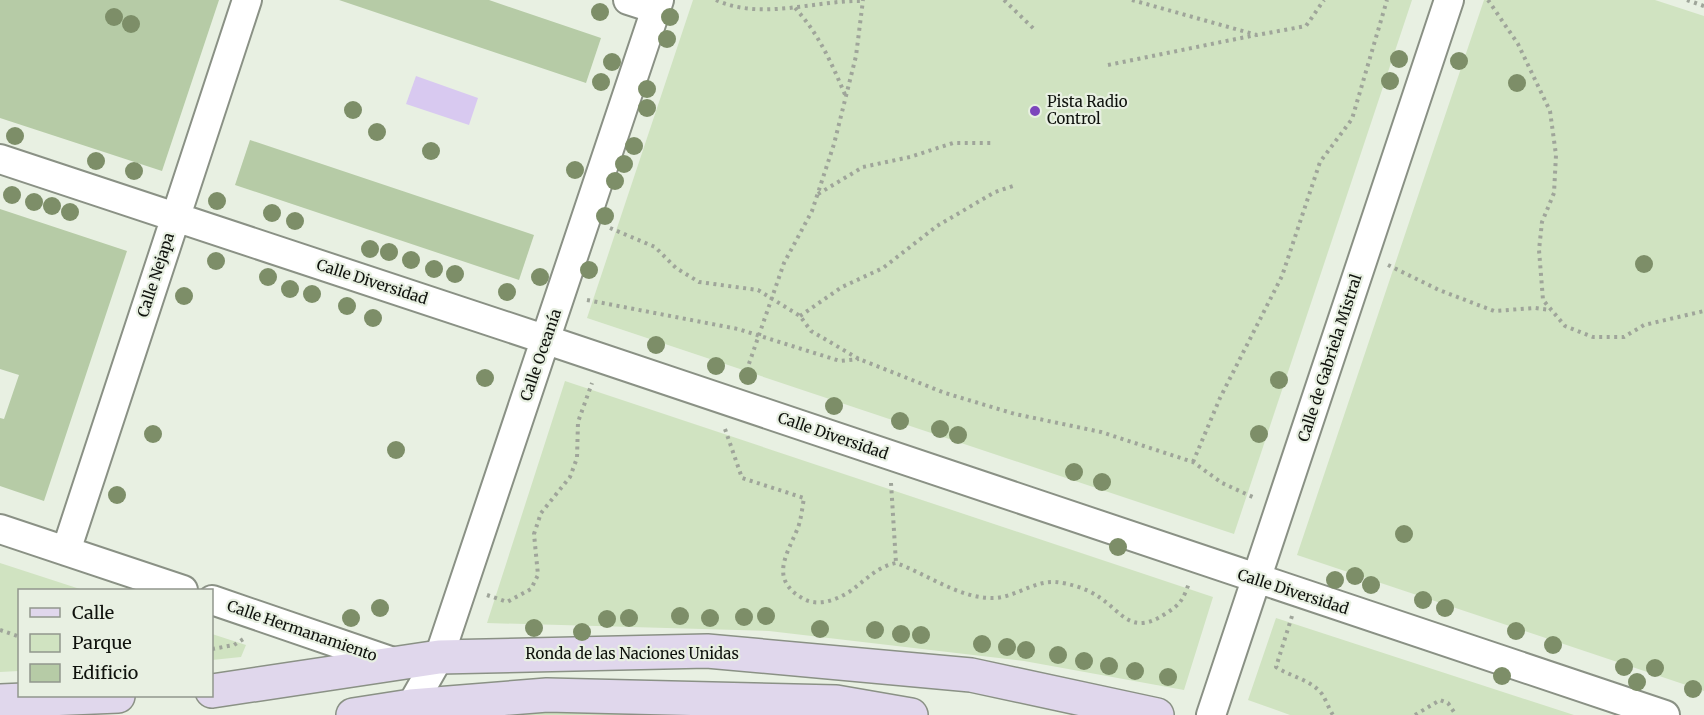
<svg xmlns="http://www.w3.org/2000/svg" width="1704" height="715" font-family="Merriweather,serif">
<rect width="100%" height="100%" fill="#e8f0e2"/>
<path fill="#d0e3c1" d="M693,0H1412L1234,534L587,318Z
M1484,0H1655L1704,16V691L1297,555Z
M565,381L1213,597L1184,690L1024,661L769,631L487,623Z
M0,563L83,590H20L19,671L0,672Z
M1276,618L1574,715H1290L1248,700Z
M212,634L246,645L241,657L212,660Z
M608,708L803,715H456Z"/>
<path fill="#d8c9f0" d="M416,76L478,98L469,125L406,104Z"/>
<path fill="#b6cba6" d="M0,0H219L162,171L0,118Z
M339,0H489L601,38L586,83Z
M250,140L534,235L519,280L235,185Z
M0,209L127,251L44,501L0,486V418L4,419L19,375L0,369Z"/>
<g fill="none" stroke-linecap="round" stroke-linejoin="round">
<defs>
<path id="street" d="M628,0L656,9
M0,159L547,340L1665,715
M0,529L183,590
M66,551L247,0
M212,600L393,662
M411,706L439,657L659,0
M1211,715L1449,0"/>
<path id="secondary" d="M212,691L439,657L707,651L971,675L1157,715
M0,701L118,696
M353,715L411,706L547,695L836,702L911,715"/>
</defs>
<use href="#street" stroke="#8a9185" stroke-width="32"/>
<use href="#secondary" stroke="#8a9185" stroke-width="36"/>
<path stroke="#9fa59a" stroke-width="4" stroke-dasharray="3 4.5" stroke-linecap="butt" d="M716,0C762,21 815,0 862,1
M1004,0L1035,30
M1132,0L1257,35L1306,26L1324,0
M1488,0L1518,44L1550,111L1556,155L1554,193L1542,222L1539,250L1543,300L1565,326L1593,337H1624L1644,325L1704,311
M1687,0L1704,6
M795,8C819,34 832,64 846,97
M1108,65L1256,35
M818,194L863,167L910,157L953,143H994
M610,228L655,247L676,268L699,282L758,290L800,316L811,331L859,359L945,393L1015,414L1101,432L1193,462L1222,483L1255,498
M1388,265L1439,290L1494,311L1535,308L1551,310
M587,300L738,329L840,361L859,359
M800,316L842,287L883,268L937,226L995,192L1013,186
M744,378L784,263L812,211L834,144L856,56L863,0
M725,429L742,478L804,498C802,509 801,521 797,530C786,556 770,579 802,598C817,607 834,601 849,592C865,581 876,567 896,563C927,574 960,599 994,598C1016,597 1033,581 1055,582C1069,583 1088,589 1099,597C1123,613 1131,636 1165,614C1180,605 1183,600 1189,583
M1193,462L1220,398L1282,276L1320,162L1352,119L1387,0
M891,483L896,563
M487,595L507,602L531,589L538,575L534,534L541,513L570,477L577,458L578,422L592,383
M1292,616L1276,667C1291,677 1310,679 1322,694C1326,700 1329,709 1333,715
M0,630L20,637
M212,649L234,645L245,638
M1415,715L1440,700L1448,703L1456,715"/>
<use href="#street" stroke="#fff" stroke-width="28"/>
<use href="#secondary" stroke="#e0d7ec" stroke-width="33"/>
</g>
<g fill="#7d8e68">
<circle cx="600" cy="12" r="9"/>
<circle cx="114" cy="17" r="9"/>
<circle cx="670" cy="17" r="9"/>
<circle cx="131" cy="24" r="9"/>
<circle cx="667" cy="39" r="9"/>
<circle cx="1399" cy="59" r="9"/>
<circle cx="1459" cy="61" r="9"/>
<circle cx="612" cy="62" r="9"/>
<circle cx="1390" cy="81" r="9"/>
<circle cx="601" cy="82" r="9"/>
<circle cx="1517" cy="83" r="9"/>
<circle cx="647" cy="89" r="9"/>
<circle cx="647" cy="108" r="9"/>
<circle cx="353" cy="110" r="9"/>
<circle cx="377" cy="132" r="9"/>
<circle cx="15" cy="136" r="9"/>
<circle cx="634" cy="146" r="9"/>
<circle cx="431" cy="151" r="9"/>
<circle cx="96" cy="161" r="9"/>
<circle cx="624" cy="164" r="9"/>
<circle cx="575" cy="170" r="9"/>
<circle cx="134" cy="171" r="9"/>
<circle cx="615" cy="181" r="9"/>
<circle cx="12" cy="195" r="9"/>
<circle cx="217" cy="201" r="9"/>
<circle cx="34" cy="202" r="9"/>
<circle cx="52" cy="206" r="9"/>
<circle cx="70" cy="212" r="9"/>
<circle cx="272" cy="213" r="9"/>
<circle cx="605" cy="216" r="9"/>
<circle cx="295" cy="221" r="9"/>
<circle cx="370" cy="249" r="9"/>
<circle cx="389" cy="252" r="9"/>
<circle cx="411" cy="260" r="9"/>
<circle cx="216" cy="261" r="9"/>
<circle cx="1644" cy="264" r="9"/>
<circle cx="434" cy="269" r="9"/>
<circle cx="589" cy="270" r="9"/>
<circle cx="455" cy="274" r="9"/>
<circle cx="268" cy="277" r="9"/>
<circle cx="540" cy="277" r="9"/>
<circle cx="290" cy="289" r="9"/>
<circle cx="507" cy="292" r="9"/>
<circle cx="312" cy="294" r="9"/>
<circle cx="184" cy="296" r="9"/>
<circle cx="347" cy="306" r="9"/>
<circle cx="373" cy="318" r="9"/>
<circle cx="656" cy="345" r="9"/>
<circle cx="716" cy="366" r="9"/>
<circle cx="748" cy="376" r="9"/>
<circle cx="485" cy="378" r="9"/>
<circle cx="1279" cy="380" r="9"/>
<circle cx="834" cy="406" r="9"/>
<circle cx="900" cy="421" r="9"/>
<circle cx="940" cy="429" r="9"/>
<circle cx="153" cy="434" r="9"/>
<circle cx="1259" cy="434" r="9"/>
<circle cx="958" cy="435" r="9"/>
<circle cx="396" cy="450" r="9"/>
<circle cx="1074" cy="472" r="9"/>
<circle cx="1102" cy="482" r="9"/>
<circle cx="117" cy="495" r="9"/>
<circle cx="1404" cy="534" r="9"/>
<circle cx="1118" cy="547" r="9"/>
<circle cx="1355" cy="576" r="9"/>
<circle cx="1335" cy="580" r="9"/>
<circle cx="1371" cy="585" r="9"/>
<circle cx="1423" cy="600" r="9"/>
<circle cx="380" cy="608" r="9"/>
<circle cx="1445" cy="608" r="9"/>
<circle cx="680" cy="616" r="9"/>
<circle cx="766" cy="616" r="9"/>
<circle cx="744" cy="617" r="9"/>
<circle cx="351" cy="618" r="9"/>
<circle cx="629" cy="618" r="9"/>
<circle cx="710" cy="618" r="9"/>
<circle cx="607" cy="619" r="9"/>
<circle cx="534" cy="628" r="9"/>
<circle cx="820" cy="629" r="9"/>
<circle cx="875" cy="630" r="9"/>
<circle cx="1516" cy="631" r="9"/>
<circle cx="582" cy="632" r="9"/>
<circle cx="901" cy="634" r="9"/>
<circle cx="921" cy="635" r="9"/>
<circle cx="982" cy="644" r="9"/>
<circle cx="1553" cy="645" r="9"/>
<circle cx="1007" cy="647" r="9"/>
<circle cx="1026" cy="650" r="9"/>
<circle cx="1058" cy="655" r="9"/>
<circle cx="1084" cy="661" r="9"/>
<circle cx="1109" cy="666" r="9"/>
<circle cx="1624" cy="667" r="9"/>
<circle cx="1655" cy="668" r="9"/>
<circle cx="1135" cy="671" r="9"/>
<circle cx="1502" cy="676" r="9"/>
<circle cx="1168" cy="677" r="9"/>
<circle cx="1637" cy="682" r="9"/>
<circle cx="1693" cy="689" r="9"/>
</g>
<circle fill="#7c45bc" stroke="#e8f0e2" stroke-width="2" cx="1035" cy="111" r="6"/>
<g text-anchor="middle" stroke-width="4.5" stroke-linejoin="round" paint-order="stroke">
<g font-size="15" fill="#0f120d" stroke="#e8f0e2" text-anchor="start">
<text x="1047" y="107">Pista Radio<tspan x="1047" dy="17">Control</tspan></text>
</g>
<g font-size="15" fill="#0f120d" stroke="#e8f0e2">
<text transform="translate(156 275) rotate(-72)" y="5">Calle Nejapa</text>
<text transform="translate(372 282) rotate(18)" y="5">Calle Diversidad</text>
<text transform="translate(541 355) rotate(-71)" y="5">Calle Oceanía</text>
<text transform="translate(1330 358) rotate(-72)" y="5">Calle de Gabriela Mistral</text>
<text transform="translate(833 436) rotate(19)" y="5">Calle Diversidad</text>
<text transform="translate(1293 592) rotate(18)" y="5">Calle Diversidad</text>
<text transform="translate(302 631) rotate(19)" y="5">Calle Hermanamiento</text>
<text x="632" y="659">Ronda de las Naciones Unidas</text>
</g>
</g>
<rect x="18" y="589" width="195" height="108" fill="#e8f0e2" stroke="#91978d" stroke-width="1.5"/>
<rect x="30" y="608" width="30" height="9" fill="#e0d7ec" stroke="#91978d" stroke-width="1.5"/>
<text x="72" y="619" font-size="18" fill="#0f120d">Calle</text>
<rect x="30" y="634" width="30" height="18" fill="#d0e3c1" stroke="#91978d" stroke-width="1.5"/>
<text x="72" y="649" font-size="18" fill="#0f120d">Parque</text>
<rect x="30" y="664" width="30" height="18" fill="#b6cba6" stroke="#91978d" stroke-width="1.5"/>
<text x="72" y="679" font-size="18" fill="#0f120d">Edificio</text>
</svg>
